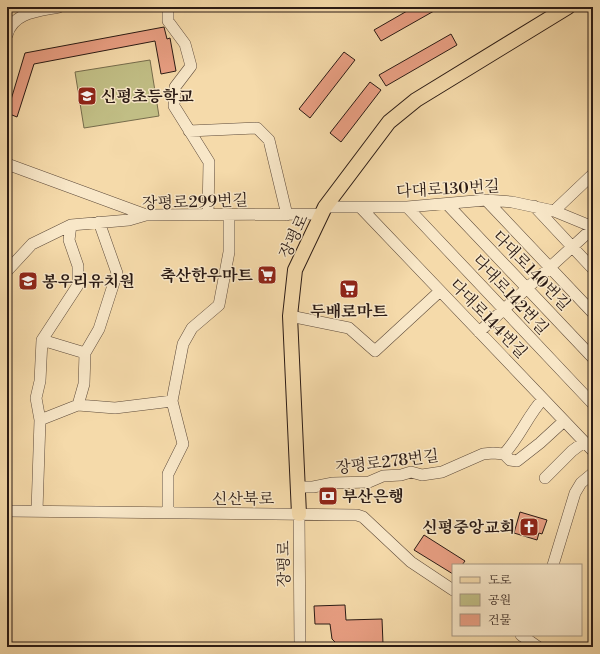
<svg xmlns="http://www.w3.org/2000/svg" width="600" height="654" font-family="'Libre Bodoni','Noto Serif KR',serif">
<rect width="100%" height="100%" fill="#f5daaa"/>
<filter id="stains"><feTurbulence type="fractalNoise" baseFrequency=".005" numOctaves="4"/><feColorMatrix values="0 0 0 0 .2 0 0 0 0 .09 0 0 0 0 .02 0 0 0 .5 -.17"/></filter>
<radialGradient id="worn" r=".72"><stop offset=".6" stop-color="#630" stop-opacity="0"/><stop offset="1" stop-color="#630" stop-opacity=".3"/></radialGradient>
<path fill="#c1be85" stroke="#766c4c" d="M150,60L159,116L84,128L75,72Z"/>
<path fill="#e99f83" stroke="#2a1a14" d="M414,7H441L381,41L374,30Z
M164,27L167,39L170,38L176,71L161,74L155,41L34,64L17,117L7,113L25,53Z
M451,34L457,45L386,86L379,75Z
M344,52L355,60L310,118L299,109Z
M370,82L381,90L341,142L330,133Z
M520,512L547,520L542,534L539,533L537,540L514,533Z
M424,535L465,561L462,565H453V574L414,550Z
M345,605L346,620L382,619L383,644L342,645L336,643L332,639L330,624H315L314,606Z"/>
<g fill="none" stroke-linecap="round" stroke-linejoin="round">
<defs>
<path id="minor" d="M168,7V21L185,44L191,66L175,87L174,106L209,162L208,215
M7,35C13,12 39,11 59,7
M189,131L257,128L269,140L287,215
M7,164L146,215
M486,200L593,313
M447,204L593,358
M534,206L593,269
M325,207H407L486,200L512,202L554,211L593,227
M407,207L593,404
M361,208L593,451
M554,211L593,174
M7,271L32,244L71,225L129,220L146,215L321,214
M290,316L349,328L375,351L440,291
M479,332L593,228
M42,340L85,353
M78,405L84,384L85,353L99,329L117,273L99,222
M40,420L78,405L115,408L172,401
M504,454L510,460L517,461L540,443L564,421
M545,478L572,451L584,442
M298,487H313L333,483L369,482L383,476L401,475L411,472L422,475L442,472L483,454L493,453L504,454C520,437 528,415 543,399
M7,511L357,515L363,517L411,562L453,590
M37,511L40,420L36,398L40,381L42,340L78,285V266L69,240L71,225
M168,513V474L183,444L172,401L183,344L192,328L219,305L229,252V215
M299,514L300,647
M553,565L575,493L581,483L593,473
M521,635L538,647"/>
<path id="major" d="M299,514L290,316L295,270L325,207L389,122L416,100L568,7"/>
</defs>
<use href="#minor" stroke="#5d4a3a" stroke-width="12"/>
<use href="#major" stroke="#2a1a14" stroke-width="16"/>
<use href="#minor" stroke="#f8e7c8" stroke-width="11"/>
<use href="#major" stroke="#f5daaa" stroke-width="14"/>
</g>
<defs>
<symbol id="school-square" viewBox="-11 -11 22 22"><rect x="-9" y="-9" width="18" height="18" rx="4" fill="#8f2418" stroke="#f8e7c8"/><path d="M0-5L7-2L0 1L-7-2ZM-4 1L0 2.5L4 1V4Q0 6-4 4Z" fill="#fff"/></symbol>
<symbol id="supermarket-square" viewBox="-11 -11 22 22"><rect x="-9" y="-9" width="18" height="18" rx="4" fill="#8f2418" stroke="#f8e7c8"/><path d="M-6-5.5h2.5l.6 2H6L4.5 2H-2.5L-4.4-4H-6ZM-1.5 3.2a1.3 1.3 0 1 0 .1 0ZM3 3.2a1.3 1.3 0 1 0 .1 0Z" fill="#fff"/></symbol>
<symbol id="bank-square" viewBox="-11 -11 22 22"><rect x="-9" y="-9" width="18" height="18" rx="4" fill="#8f2418" stroke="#f8e7c8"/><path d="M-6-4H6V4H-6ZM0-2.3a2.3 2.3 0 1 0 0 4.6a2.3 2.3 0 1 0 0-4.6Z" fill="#fff"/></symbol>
<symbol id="church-square" viewBox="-11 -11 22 22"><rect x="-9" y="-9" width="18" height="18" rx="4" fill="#8f2418" stroke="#f8e7c8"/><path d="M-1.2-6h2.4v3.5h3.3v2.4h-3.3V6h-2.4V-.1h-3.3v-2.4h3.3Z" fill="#fff"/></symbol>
</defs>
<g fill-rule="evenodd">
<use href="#school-square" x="76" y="85" width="22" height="22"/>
<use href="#supermarket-square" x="256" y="264" width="22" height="22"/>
<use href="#school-square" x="17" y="270" width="22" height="22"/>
<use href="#supermarket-square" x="338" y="278" width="22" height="22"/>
<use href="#bank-square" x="317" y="485" width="22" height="22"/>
<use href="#church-square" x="518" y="516" width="22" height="22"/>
</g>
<g text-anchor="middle" stroke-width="3" stroke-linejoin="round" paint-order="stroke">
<g font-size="16" font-weight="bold" fill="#2a1a14" stroke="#f8e7c8" text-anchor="start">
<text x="101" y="102">신평초등학교</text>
<text x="253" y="281" text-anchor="end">축산한우마트</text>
<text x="42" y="287">봉우리유치원</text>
<text x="349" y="317" text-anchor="middle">두배로마트</text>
<text x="342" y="502">부산은행</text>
<text x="515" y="533" text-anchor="end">신평중앙교회</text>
</g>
<g font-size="16" fill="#2a1a14" stroke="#f8e7c8">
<text transform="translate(448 188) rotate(-3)" y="6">다대로130번길</text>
<text transform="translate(195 201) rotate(-2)" y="6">장평로299번길</text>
<text transform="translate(293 236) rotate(-65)" y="6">장평로</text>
<text transform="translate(532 270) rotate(46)" y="6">다대로140번길</text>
<text transform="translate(511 294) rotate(47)" y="6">다대로142번길</text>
<text transform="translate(489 318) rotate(46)" y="6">다대로144번길</text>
<text transform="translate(387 461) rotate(-7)" y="6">장평로278번길</text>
<text x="243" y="504">신산북로</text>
<text transform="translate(283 564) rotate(-90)" y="6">장평로</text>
</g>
</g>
<rect width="600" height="654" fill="none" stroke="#f5daaa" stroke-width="24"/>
<rect x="8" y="8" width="584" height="638" fill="none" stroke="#2a1a14" stroke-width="2"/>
<rect x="12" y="12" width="576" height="630" fill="none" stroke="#2a1a14"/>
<rect x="452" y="564" width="130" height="72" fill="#f8e7c8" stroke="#a69580"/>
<rect x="460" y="577" width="20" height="6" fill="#f5daaa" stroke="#a69580"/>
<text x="488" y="584" font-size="12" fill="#2a1a14">도로</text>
<rect x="460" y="594" width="20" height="12" fill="#c1be85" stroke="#a69580"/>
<text x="488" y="604" font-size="12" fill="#2a1a14">공원</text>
<rect x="460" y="614" width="20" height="12" fill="#e99f83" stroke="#a69580"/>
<text x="488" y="624" font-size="12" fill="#2a1a14">건물</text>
<rect width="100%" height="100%" filter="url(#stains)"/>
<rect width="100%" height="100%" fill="url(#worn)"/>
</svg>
